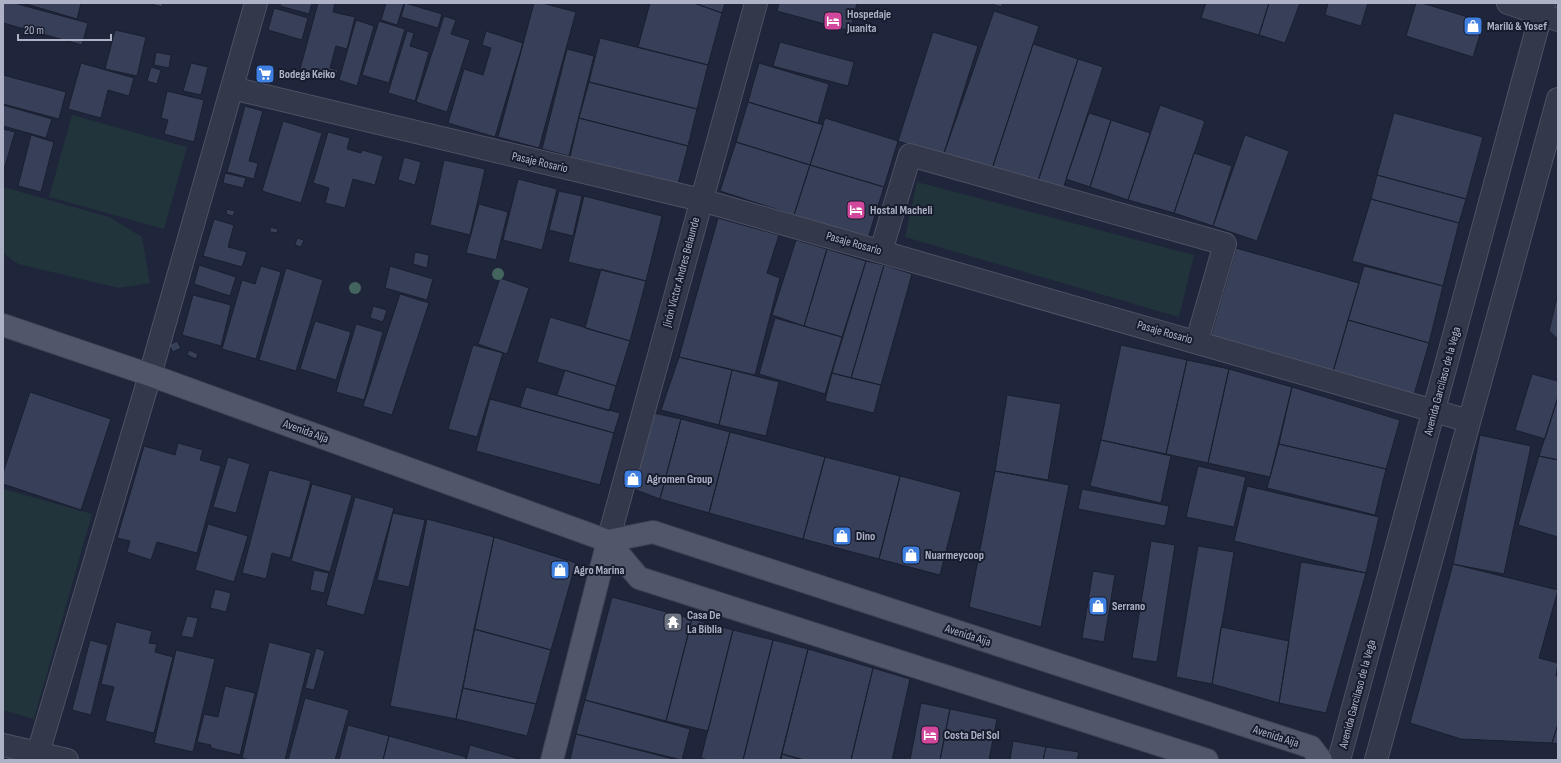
<svg xmlns="http://www.w3.org/2000/svg" width="1561" height="763" font-family="'Sofia Sans Condensed',sans-serif">
<rect width="100%" height="100%" fill="#1f253a"/>
<path fill="#21333b" d="M72,115L187,147L164,229L49,197Z
M917,182L1194,255L1179,317L905,237Z
M3,187L109,217L142,237L150,283L119,288L18,264L3,253Z
M4,489L92,514L34,719L3,710Z"/>
<path fill="#383f58" stroke="#1a1f30" d="M3,3H14L88,23L82,45L3,23Z
M23,3H81L77,19Z
M147,3H163L162,7Z
M281,3H312L309,14L280,6Z
M318,3H335L333,12L355,17L347,49L336,46L330,68L338,70L336,79L300,69Z
M386,3H404L397,25L381,20Z
M405,3L442,14L438,28L401,17Z
M534,3H542L576,12L539,148L498,137Z
M650,3H694L722,13L708,65L638,47Z
M694,3H725L722,13Z
M779,3H857L850,31L777,11Z
M989,3H1003L1001,7Z
M1206,3H1269L1259,35L1201,18Z
M1269,3H1300L1285,43L1259,35Z
M1328,3H1368L1361,26L1325,15Z
M1416,3H1422L1484,22L1473,57L1406,36Z
M274,8L308,18L302,40L268,30Z
M994,11L1039,26L992,169L943,156Z
M444,16L456,20L451,34L470,40L447,112L416,102Z
M356,20L374,26L357,86L339,80Z
M379,21L405,29L389,83L362,75Z
M115,30L146,37L137,76L105,69Z
M407,31L414,33L410,46L429,52L415,101L388,93Z
M486,31L523,43L495,137L448,123L464,69L483,75L491,48L482,45Z
M933,32L978,46L943,156L898,141Z
M600,38L708,65L697,109L589,82Z
M780,42L854,62L848,86L773,66Z
M1033,44L1078,59L1038,181L992,169Z
M567,49L594,56L569,156L542,149Z
M156,52L171,55L169,68L154,65Z
M1078,59L1103,67L1063,189L1038,181Z
M81,63L134,78L129,96L108,90L101,118L68,109Z
M191,63L208,67L201,95L183,91Z
M759,63L829,84L818,123L748,102Z
M151,67L161,70L157,84L147,81Z
M3,75L66,92L59,119L3,104Z
M589,82L697,109L688,146L579,118Z
M167,91L204,100L194,142L164,134L168,120L161,118Z
M748,102L823,125L810,165L736,142Z
M3,105L52,119L46,138L3,126Z
M1160,105L1205,121L1174,213L1128,200Z
M245,106L263,111L249,161L258,163L254,179L227,172Z
M1089,113L1111,120L1090,187L1066,179Z
M1394,113L1483,137L1466,199L1377,175Z
M579,118L688,146L678,184L570,157Z
M825,118L898,141L884,187L810,165Z
M1111,120L1150,133L1128,200L1090,187Z
M283,121L322,133L301,203L262,191Z
M3,129L15,132L3,173Z
M328,132L350,138L347,149L361,153L362,150L383,156L375,185L353,179L345,208L325,203L329,188L313,183Z
M31,135L54,142L41,192L18,186Z
M1245,135L1289,151L1257,241L1213,226Z
M736,142L810,165L794,215L720,191Z
M1194,153L1232,166L1213,226L1174,213Z
M404,157L421,162L415,185L398,180Z
M444,160L485,169L470,235L430,225Z
M810,165L884,187L868,238L794,215Z
M225,173L246,178L243,188L223,183Z
M1377,175L1466,199L1459,223L1371,199Z
M518,179L557,189L542,250L503,240Z
M559,191L582,196L573,236L549,230Z
M584,196L662,216L646,281L568,262Z
M1371,199L1459,223L1443,286L1352,261Z
M479,204L508,212L496,260L466,253Z
M227,209L235,211L233,216L226,214Z
M718,218L779,235L767,273L780,278L755,375L679,357Z
M214,219L234,225L228,247L247,252L242,267L203,256Z
M270,227L278,229L277,233L270,232Z
M297,238L304,240L301,247L295,245Z
M796,240L827,249L804,326L772,315Z
M1236,248L1359,283L1332,375L1210,339Z
M827,249L866,261L842,337L804,326Z
M415,252L429,255L427,268L413,264Z
M866,261L884,265L851,378L832,373Z
M199,265L236,277L230,296L194,284Z
M884,265L912,274L881,385L851,378Z
M261,266L281,272L256,359L222,349L242,280L255,284Z
M390,266L433,279L427,300L385,288Z
M1364,266L1443,286L1429,343L1348,320Z
M286,268L323,280L296,371L259,360Z
M601,269L646,281L630,341L585,328Z
M500,278L529,288L507,354L478,344Z
M1558,293V339L1549,331Z
M400,294L429,303L392,415L363,406Z
M193,295L231,305L221,346L182,335Z
M373,306L387,310L383,322L370,318Z
M550,317L630,341L616,386L537,362Z
M775,318L842,337L825,394L759,374Z
M1348,320L1429,343L1413,398L1332,375Z
M315,321L351,332L336,380L300,369Z
M356,324L383,332L364,400L336,392Z
M177,341L181,348L173,352L169,345Z
M473,345L503,353L477,437L448,429Z
M1121,345L1187,360L1166,454L1101,440Z
M189,350L198,354L196,359L187,355Z
M679,357L732,370L719,425L661,410Z
M1187,360L1229,369L1208,463L1166,454Z
M1229,369L1292,387L1270,477L1208,463Z
M565,370L616,386L609,411L557,395Z
M732,370L779,382L766,436L719,425Z
M832,373L881,385L874,413L825,401Z
M1532,374L1558,381V397L1545,439L1515,430Z
M526,387L620,413L614,433L520,407Z
M1292,387L1400,420L1386,469L1279,444Z
M30,392L111,419L81,510L3,484V473Z
M1007,395L1061,404L1048,480L995,471Z
M1558,397V460L1539,456Z
M490,399L614,433L600,485L476,451Z
M654,413L681,419L660,499L631,488Z
M681,419L730,432L709,513L660,499Z
M730,432L825,457L803,539L709,513Z
M1480,435L1531,446L1504,574L1453,564Z
M1101,440L1171,456L1161,503L1090,486Z
M178,443L203,450L200,460L221,466L197,553L157,542L151,560L127,552L130,541L117,538L144,446L175,455Z
M1279,444L1386,469L1375,515L1267,488Z
M1539,456L1558,460V537L1518,525Z
M228,457L250,464L236,513L213,507Z
M825,457L900,476L879,559L803,539Z
M1198,466L1246,477L1234,527L1186,517Z
M269,470L311,481L290,558L272,553L266,579L242,573Z
M995,471L1069,485L1041,627L969,607Z
M900,476L961,492L940,575L879,559Z
M312,484L352,495L330,572L291,561Z
M1247,486L1379,517L1366,573L1234,541Z
M1082,489L1169,506L1165,526L1078,509Z
M355,497L394,508L364,615L326,605Z
M393,513L425,520L409,587L377,580Z
M427,519L494,537L456,719L390,706Z
M208,524L248,536L234,582L195,570Z
M494,537L576,563L551,650L474,629Z
M1151,541L1175,545L1157,662L1132,658Z
M1198,546L1234,552L1212,684L1176,677Z
M1301,562L1366,573L1326,713L1279,703Z
M1453,564L1558,590L1539,658L1558,663L1556,676L1558,677V724L1552,743L1461,739L1410,723Z
M314,570L329,573L324,593L310,590Z
M1093,571L1115,575L1104,642L1082,638Z
M215,589L231,593L226,612L210,608Z
M612,597L692,619L666,721L585,700Z
M187,616L198,618L193,638L181,636Z
M692,619L733,630L708,731L666,721Z
M116,622L152,631L149,643L157,644L155,652L173,657L154,733L105,721L114,687L101,684Z
M1221,627L1289,641L1279,703L1212,684Z
M474,629L551,650L536,704L463,688Z
M733,630L773,640L743,760H708L701,758Z
M90,640L108,645L91,715L72,710Z
M773,640L808,649L780,760H743Z
M269,642L311,653L285,760H250L242,758Z
M316,648L325,651L314,690L305,688Z
M808,649L873,668L851,760H805L782,754Z
M176,650L215,659L193,752L154,743Z
M873,668L910,679L892,760H851Z
M225,686L255,693L240,755L211,748V745L197,742L204,714L218,717Z
M463,688L536,704L527,736L456,719Z
M305,698L349,710L335,760H288Z
M585,700L690,729L682,760L576,734Z
M921,703L950,709L940,760H910Z
M950,709L997,719L989,760H940Z
M1558,724V744L1552,743Z
M348,725L389,736L383,760H339Z
M576,734L677,760H570Z
M389,736L466,757L465,760H383Z
M1013,741L1046,747L1043,760H1010Z
M470,745L523,760H466Z
M1046,747L1079,752L1077,760H1043Z
M782,754L802,760H781Z"/>
<g fill="none" stroke-linecap="round" stroke-linejoin="round">
<defs>
<path id="minor" d="M1508,3L1558,20
M232,88L701,200L1469,421
M881,251L910,155L1225,244L1197,341
M608,541L756,3
M3,745L67,760
M36,760L150,375L256,3
M1339,760L1544,3
M1376,760L1558,99"/>
<path id="major" d="M3,325L150,375L608,541L653,532L1311,747L1321,760
M608,541L639,578L1207,760
M552,760L608,541"/>
</defs>
<use href="#minor" stroke="#4d5265" stroke-width="24"/>
<use href="#major" stroke="#3c4153" stroke-width="24"/>
<use href="#minor" stroke="#33384a" stroke-width="22"/>
<use href="#major" stroke="#50576a" stroke-width="22"/>
</g>
<g fill="#44655d">
<circle cx="498" cy="274" r="6"/>
<circle cx="355" cy="288" r="6"/>
</g>
<defs>
<symbol id="hotel-square" viewBox="-11 -11 22 22"><rect x="-9" y="-9" width="18" height="18" rx="4" fill="#d1479c" stroke="#181d2e"/><path d="M-6-4.5h1.5V1H6V5H4.5V3h-9V5H-6ZM-4 0a1.8 1.8 0 1 1 3.6 0ZM.5 0V-2.5h3Q6-2.5 6 0Z" fill="#fff"/></symbol>
<symbol id="shop-square" viewBox="-11 -11 22 22"><rect x="-9" y="-9" width="18" height="18" rx="4" fill="#3f7fe0" stroke="#181d2e"/><path d="M-5-2.5h2.3a2.7 3.5 0 0 1 5.4 0H5L5.5 6h-11ZM-1.5-2.5h3a1.5 2.3 0 0 0-3 0Z" fill="#fff"/></symbol>
<symbol id="supermarket-square" viewBox="-11 -11 22 22"><rect x="-9" y="-9" width="18" height="18" rx="4" fill="#3f7fe0" stroke="#181d2e"/><path d="M-6-5.5h2.5l.6 2H6L4.5 2H-2.5L-4.4-4H-6ZM-1.5 3.2a1.3 1.3 0 1 0 .1 0ZM3 3.2a1.3 1.3 0 1 0 .1 0Z" fill="#fff"/></symbol>
<symbol id="temple-square" viewBox="-11 -11 22 22"><rect x="-9" y="-9" width="18" height="18" rx="4" fill="#6b7280" stroke="#181d2e"/><path d="M0-6L5-2H3V0L6.5 2.5H4V6H1.5V3h-3V6H-4V2.5H-6.5L-3 0V-2H-5Z" fill="#fff"/></symbol>
</defs>
<g fill-rule="evenodd">
<use href="#hotel-square" x="822" y="10" width="22" height="22"/>
<use href="#shop-square" x="1462" y="15" width="22" height="22"/>
<use href="#supermarket-square" x="254" y="63" width="22" height="22"/>
<use href="#hotel-square" x="845" y="199" width="22" height="22"/>
<use href="#shop-square" x="622" y="468" width="22" height="22"/>
<use href="#shop-square" x="831" y="525" width="22" height="22"/>
<use href="#shop-square" x="900" y="544" width="22" height="22"/>
<use href="#shop-square" x="549" y="559" width="22" height="22"/>
<use href="#shop-square" x="1087" y="595" width="22" height="22"/>
<use href="#temple-square" x="662" y="611" width="22" height="22"/>
<use href="#hotel-square" x="919" y="724" width="22" height="22"/>
</g>
<g text-anchor="middle" stroke-width="4" stroke-linejoin="round" paint-order="stroke">
<g font-size="12" font-weight="bold" fill="#adb2c7" stroke="#181d2e" text-anchor="start">
<text x="847" y="18">Hospedaje<tspan x="847" dy="14">Juanita</tspan></text>
<text x="1487" y="30">Marilú &amp; Yosef</text>
<text x="279" y="78">Bodega Keiko</text>
<text x="870" y="214">Hostal Macheli</text>
<text x="647" y="483">Agromen Group</text>
<text x="856" y="540">Dino</text>
<text x="925" y="559">Nuarmeycoop</text>
<text x="574" y="574">Agro Marina</text>
<text x="1112" y="610">Serrano</text>
<text x="687" y="619">Casa De<tspan x="687" dy="14">La Biblia</tspan></text>
<text x="944" y="739">Costa Del Sol</text>
</g>
<g font-size="12" fill="#adb2c7" stroke="#181d2e">
<text transform="translate(540 162) rotate(13)" y="4">Pasaje Rosario</text>
<text transform="translate(854 243) rotate(16)" y="4">Pasaje Rosario</text>
<text transform="translate(681 272) rotate(-75)" y="4">Jirón Victor Andres Belaunde</text>
<text transform="translate(1165 332) rotate(16)" y="4">Pasaje Rosario</text>
<text transform="translate(1442 381) rotate(-75)" y="4">Avenida Garcilaso de la Vega</text>
<text transform="translate(306 431) rotate(20)" y="4">Avenida Aija</text>
<text transform="translate(968 635) rotate(18)" y="4">Avenida Aija</text>
<text transform="translate(1357 694) rotate(-75)" y="4">Avenida Garcilaso de la Vega</text>
<text transform="translate(1276 736) rotate(18)" y="4">Avenida Aija</text>
</g>
</g>
<rect width="1561" height="763" fill="none" stroke="#adb2c7" stroke-width="8"/>
<path d="M18 34v6h93v-6" fill="none" stroke="#adb2c7" stroke-width="2"/>
<text x="24" y="34" font-size="12" fill="#adb2c7" stroke="#181d2e" stroke-width="3" paint-order="stroke">20 m</text>
</svg>
